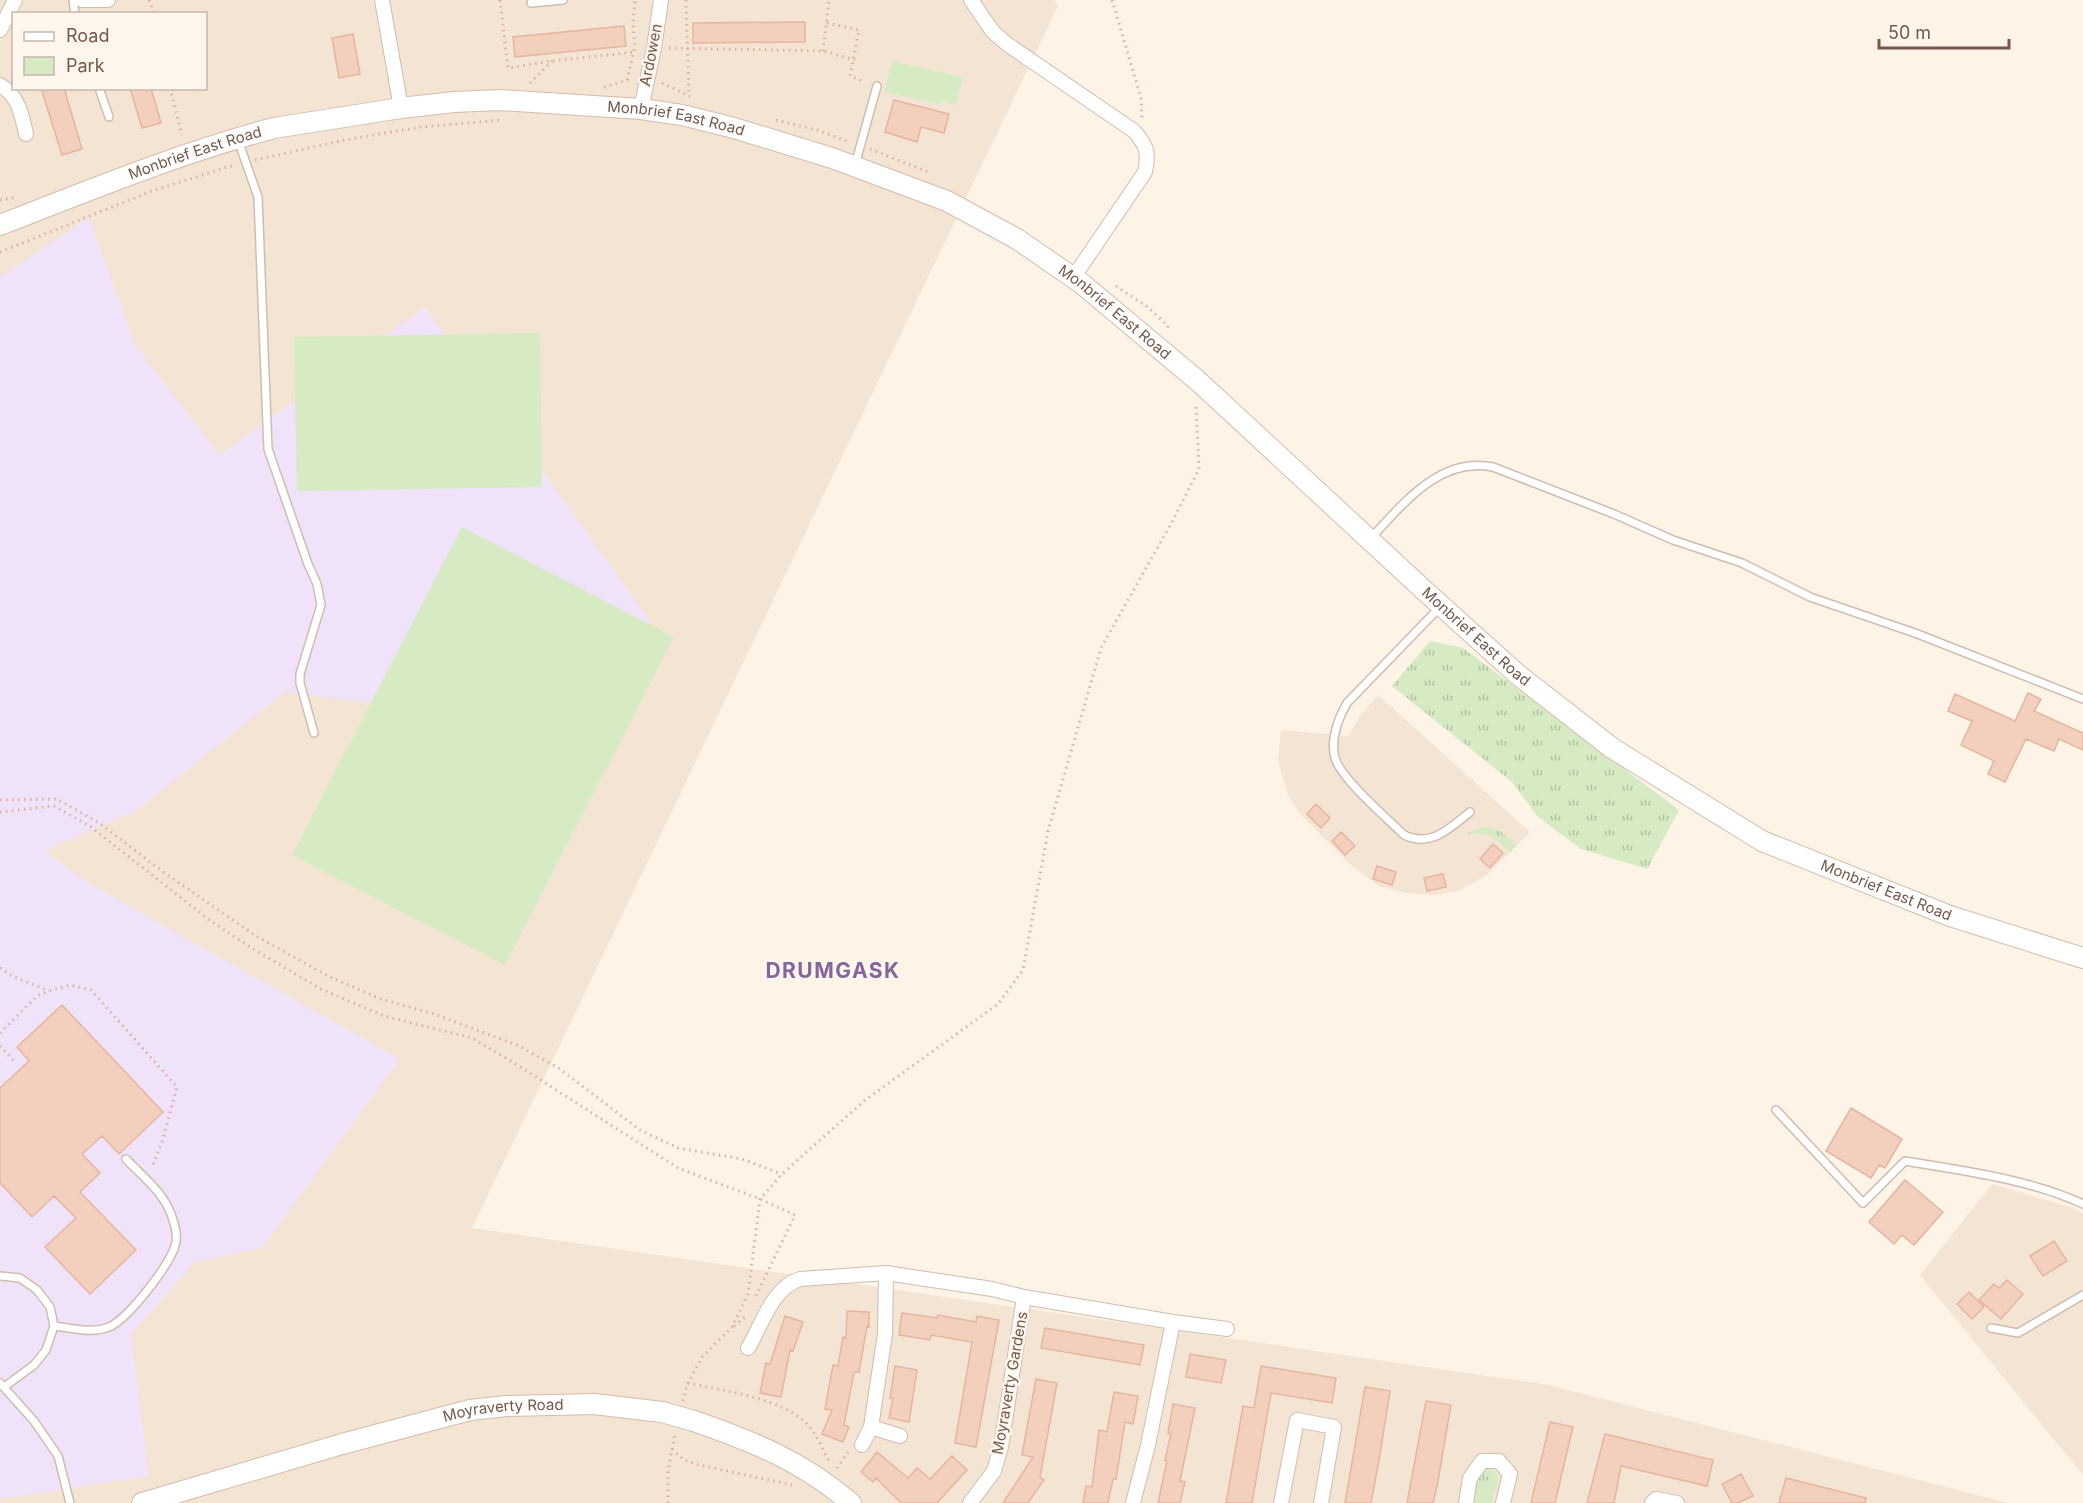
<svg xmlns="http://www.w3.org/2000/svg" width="2083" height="1503" font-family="Inter,sans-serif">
<defs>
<pattern id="grass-tufts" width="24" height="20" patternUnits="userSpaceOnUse" patternTransform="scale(1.5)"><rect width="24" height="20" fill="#d6ebc4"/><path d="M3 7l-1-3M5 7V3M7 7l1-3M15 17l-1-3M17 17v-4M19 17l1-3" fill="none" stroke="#b2c1a1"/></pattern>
</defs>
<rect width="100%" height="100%" fill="#fdf3e6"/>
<path fill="#f4e4d4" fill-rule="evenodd" d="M0,0H1055L1058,6L472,1228L1549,1385L2008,1503H0ZM14,14H206V88H14Z
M1378,695L1530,832L1487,875L1458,891L1437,895L1405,893L1379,886L1353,867L1300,814L1288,795L1278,761L1281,730L1348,736L1360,716Z
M1992,1184L2076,1209L2083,1214V1475L1920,1275Z"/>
<path fill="#f0e3f9" d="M89,217L135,345L220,455L425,307L651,622L434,781L372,703L285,692L136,811L44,851L90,884L400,1059L262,1248L195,1262L131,1334L149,1476L0,1499V277Z"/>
<path fill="url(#grass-tufts)" d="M1430,641L1463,648L1679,810L1647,869L1581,849L1537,816L1512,782L1392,686Z
M1483,827C1499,826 1505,835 1516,845L1510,853C1493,835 1491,832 1466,834Z
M1490,1468L1497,1473L1498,1481L1492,1503H1473L1478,1477L1482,1469Z"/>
<path fill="#d6ebc4" d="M892,61L962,77L956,105L943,102L939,104L884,92Z
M540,333L542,487L297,491L294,337Z
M462,527L674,637L505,965L292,855Z"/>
<path fill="#f2d0bd" stroke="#e5b59e" stroke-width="1.5" d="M805,22V42L693,43V23Z
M624,26L626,46L515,57L513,37Z
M353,34L360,74L339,78L332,38Z
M41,88H64L82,149L62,155Z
M130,88H151L161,123L142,128Z
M894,100L949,114L944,133L921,127L917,142L885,132Z
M2028,693L2041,699L2034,711L2083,733V750L2059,739L2054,751L2026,739L2005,782L1988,774L1994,761L1961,745L1972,721L1948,711L1955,694L2015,721Z
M1316,804L1330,818L1321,828L1307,814Z
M1341,832L1355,846L1345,855L1332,841Z
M1493,844L1503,853L1490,868L1480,859Z
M1377,866L1396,872L1392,885L1373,879Z
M1443,874L1446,887L1427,891L1424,878Z
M62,1005L163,1112L119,1154L102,1136L82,1154L100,1173L80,1192L136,1250L90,1294L45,1247L76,1218L54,1196L32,1217L0,1183V1088L29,1061L17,1047Z
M1851,1108L1902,1139L1885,1168L1879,1165L1871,1178L1826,1151Z
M1905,1180L1943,1212L1914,1245L1902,1235L1894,1244L1869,1222Z
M2054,1241L2067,1261L2043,1276L2030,1256Z
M2007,1280L2023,1294L2001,1319L1979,1300L1994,1284L1999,1288Z
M1969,1292L1984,1307L1972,1319L1957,1304Z
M847,1311L869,1312V1327L867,1326L859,1372H854L844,1425L849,1427L843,1442L822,1434L832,1410L825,1409L833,1365L838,1366L843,1337L846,1338Z
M902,1313L937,1318L938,1315L976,1322L977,1316L999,1320L976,1447L955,1443L972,1342L931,1335L930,1340L899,1335Z
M785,1316L803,1322L793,1351L790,1350L781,1397L760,1393L766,1363L770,1364Z
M1045,1328L1144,1345L1140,1365L1041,1348Z
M1190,1354L1226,1360L1221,1383L1186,1377Z
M895,1366L917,1370L909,1422L889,1418L893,1398H890Z
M1261,1366L1336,1378L1332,1403L1271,1393L1252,1503H1226L1243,1406L1254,1408Z
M1036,1379L1057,1383L1040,1477L1044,1480L1028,1503H1003L1033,1457L1022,1455Z
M1365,1387L1390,1391L1380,1454L1371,1503H1345Z
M1114,1392L1138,1396L1133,1424L1125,1422L1116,1479H1113L1108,1503H1083L1086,1486L1092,1487L1099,1430L1107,1432Z
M1426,1401L1451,1405L1438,1481L1433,1503H1407Z
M1173,1404L1195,1408L1180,1481L1185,1482L1180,1503H1158L1167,1461L1165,1460L1171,1434L1168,1433Z
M1550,1422L1573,1427L1562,1473L1555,1503H1531Z
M1605,1434L1713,1460L1707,1486L1621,1466L1614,1503H1587Z
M877,1452L908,1478L917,1468L930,1479L952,1456L967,1470L937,1503H901L876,1478L873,1482L861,1472Z
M1741,1474L1753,1496L1738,1503H1732L1722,1484Z
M1786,1478L1866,1498L1865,1503H1779Z"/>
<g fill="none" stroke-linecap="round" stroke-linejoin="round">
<defs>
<path id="lane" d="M73,0L75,14
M531,3L563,0
M99,88L109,117
M238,140L258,197L268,449L308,564L317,584L321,605L300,674V683L314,733
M855,165L877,86
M1371,538C1403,504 1440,456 1493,467L1614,514L1673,540L1742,563L1810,597L1915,633L2083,699
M1440,607L1347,703C1338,719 1330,739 1335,758C1341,779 1387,818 1404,835C1431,848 1450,828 1470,812
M1776,1110L1863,1203L1905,1161C1964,1171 2029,1179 2083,1204
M0,1276L20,1278L37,1290L50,1307L54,1326L46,1350L34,1365L4,1387
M54,1326C71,1328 92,1334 109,1327C128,1319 172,1263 176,1242C177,1236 175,1226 173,1220C166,1194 144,1178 126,1159
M1991,1328L2018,1333L2083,1295
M0,1383L34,1421L58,1456L70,1503"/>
<path id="street" d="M82,0H108
M382,0L401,108
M971,0L993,32L1007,44L1134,131C1147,146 1149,152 1145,172L1073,278
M0,30L15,0
M0,85C18,95 22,115 26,134
M641,109L654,48L661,0
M748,1348C763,1323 772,1288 800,1279L886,1273L992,1289L1024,1297L1173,1322L1227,1329
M871,1427L900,1436
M862,1445L871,1427L885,1334L886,1273
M970,1503L994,1471L1001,1447L1024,1297
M1133,1503L1148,1445L1173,1322
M1281,1503L1297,1420L1334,1427L1321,1503
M1466,1503L1470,1478L1482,1461H1499L1510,1474L1503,1503
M1652,1503L1656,1499L1677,1503"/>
<g id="secondary">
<path id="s1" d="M0,225C90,190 180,153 274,128L401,108L454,102L499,100L641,109L682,115L734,128L832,158L947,201L1017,239L1081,283L1198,381L1426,592L1517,674L1612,748L1762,841L1950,916L2083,958"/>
<path d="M694,1421C754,1442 802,1461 851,1503"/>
<path id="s2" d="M142,1503L342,1444L470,1410L507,1406L594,1404L662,1412"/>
</g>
</defs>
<use href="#lane" stroke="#d0bcae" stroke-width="10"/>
<use href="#street" stroke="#d0bcae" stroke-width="16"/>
<use href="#secondary" stroke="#d4bcac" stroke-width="22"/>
<path stroke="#d7b3a0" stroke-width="3" stroke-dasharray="1.5 4.5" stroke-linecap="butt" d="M149,0L155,14
M500,0L508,68L552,61L635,52
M686,0L689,95
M1112,0L1141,98L1142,120
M827,23L859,30L850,76L865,82
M669,48L823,51L855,60
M823,51L829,0
M627,80L635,46L633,24L635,0
M530,83L552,61
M662,83L691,97
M604,87L627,80H632
M170,88L182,135
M776,120L817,130L850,142
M870,149L928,172
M255,160L345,140L421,127L503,120
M0,200L17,197
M0,252L152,191L234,165
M1116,286L1149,308L1168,326L1167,331
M0,800L57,799L99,823L162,871L256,936L330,977L381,999L434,1014L517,1045L557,1067L640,1130L678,1148L742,1159L782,1174
M0,812L54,806L91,827L208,919L253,949L321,989L384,1016L472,1038L511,1061L678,1168L760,1199L795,1215L755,1298
M0,968L12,976L49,991
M0,1033L37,996L49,991L70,985L91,990L177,1087L162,1142L152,1167
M0,1046L14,1061
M734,1326L745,1317
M688,1383C723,1391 779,1397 806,1423C816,1433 823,1450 830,1463
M683,1401L688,1383L703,1356L732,1327L748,1294L760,1199L782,1174L864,1101L998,1004L1023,970L1048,831L1101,648L1172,522L1199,469L1196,404
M672,1449L684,1460L699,1465L792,1485
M837,1468L848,1452
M668,1503V1471L675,1434"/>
<use href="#lane" stroke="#fff" stroke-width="7"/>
<use href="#street" stroke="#fff" stroke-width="14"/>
<use href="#secondary" stroke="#fff" stroke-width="20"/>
<defs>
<path id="secondary-bridge" d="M662,1412L694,1421"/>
</defs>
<use href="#secondary-bridge" stroke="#d4bcac" stroke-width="22" stroke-linecap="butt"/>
<use href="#secondary-bridge" stroke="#fff" stroke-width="20"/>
</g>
<g text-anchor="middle" stroke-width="5" stroke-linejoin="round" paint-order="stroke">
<g font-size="15" fill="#76584a" stroke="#fff7ed">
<text transform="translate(651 55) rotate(-79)" y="5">Ardowen</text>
<text dy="5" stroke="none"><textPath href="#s1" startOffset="696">Monbrief East Road</textPath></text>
<text dy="5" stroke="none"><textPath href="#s1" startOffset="208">Monbrief East Road</textPath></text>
<text dy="5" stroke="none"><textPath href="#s1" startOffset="1182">Monbrief East Road</textPath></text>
<text dy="5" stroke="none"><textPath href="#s1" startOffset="1668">Monbrief East Road</textPath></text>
<text dy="5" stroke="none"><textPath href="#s1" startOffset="2154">Monbrief East Road</textPath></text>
<text transform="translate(1010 1383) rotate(-80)" y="5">Moyraverty Gardens</text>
<text dy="5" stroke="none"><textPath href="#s2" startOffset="374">Moyraverty Road</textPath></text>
</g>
<g font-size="21" font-weight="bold" letter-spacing="1.5" fill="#86669a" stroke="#fff7ed">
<text x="833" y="978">DRUMGASK</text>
</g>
</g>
<rect x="12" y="12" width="195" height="78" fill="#fff7ed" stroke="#c8b7ac" stroke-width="1.5"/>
<rect x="24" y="32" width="30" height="9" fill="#ffffff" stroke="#c8b7ac" stroke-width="1.5"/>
<text x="66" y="42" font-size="18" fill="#76584a">Road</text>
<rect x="24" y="57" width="30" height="18" fill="#d6ebc4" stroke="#c8b7ac" stroke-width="1.5"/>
<text x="66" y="72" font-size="18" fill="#76584a">Park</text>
<path d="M1879 39v9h130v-9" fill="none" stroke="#76584a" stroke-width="3"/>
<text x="1888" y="39" font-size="18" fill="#76584a" stroke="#fff7ed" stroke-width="4.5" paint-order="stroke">50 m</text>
</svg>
